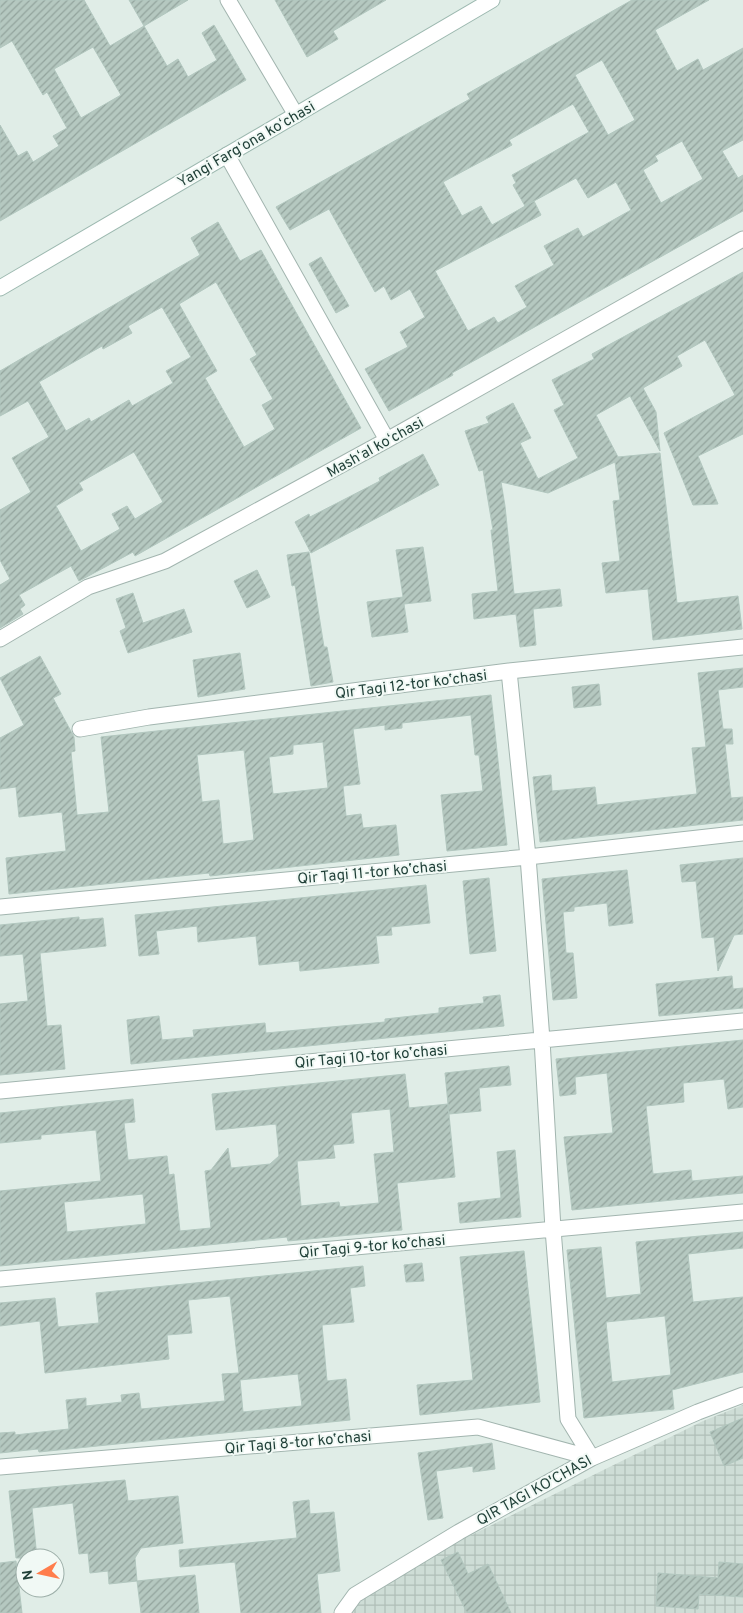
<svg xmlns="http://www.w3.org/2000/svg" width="743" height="1613" font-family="Overpass,sans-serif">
<defs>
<pattern id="industrial-grid" width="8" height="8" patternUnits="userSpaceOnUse" patternTransform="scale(1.25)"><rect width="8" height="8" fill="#ceddd6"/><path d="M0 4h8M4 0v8" fill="none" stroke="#b0bfb8"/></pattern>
<pattern id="building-hatch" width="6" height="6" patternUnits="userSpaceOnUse" patternTransform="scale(1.25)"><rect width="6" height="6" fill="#b5c8c0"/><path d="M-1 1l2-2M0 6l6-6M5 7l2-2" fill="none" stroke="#93a49d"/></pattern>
</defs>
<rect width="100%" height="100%" fill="#e0ede7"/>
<path fill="url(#industrial-grid)" d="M743,1405V1613H351L354,1603L437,1552L703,1421Z"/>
<path fill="url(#building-hatch)" stroke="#b2c7bf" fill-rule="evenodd" d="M0,0H84L110,46L144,26L129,0H188L144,26L167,66L178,59L188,77L217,60L202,33L214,25L246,80L0,221V125L18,156L27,151L33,162L59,146L53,136L67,128L47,92L43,95L12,41L0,48ZM93,47L121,95L81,118L54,69Z
M275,0H386L333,31L338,39L307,57Z
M632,0H709L655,30L677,71L698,59L703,70L743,48V140L722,151L738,178L743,175V211L452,373L453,375L389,411L365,369L408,347L400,332L425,317L410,289L391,300L384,286L375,292L329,209L290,230L276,207L470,99L467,94ZM602,60L635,120L608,135L575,75ZM573,104L589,132L512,175L516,183L513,185L525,206L534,201L492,225L481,206L462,216L443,182L512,145L509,140ZM682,141L703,179L661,203L643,170L658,161L655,156ZM576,178L588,198L616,182L631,210L583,237L578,228L544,246L554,265L515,286L527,307L498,323L494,317L468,331L435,271L541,215L534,201Z
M218,222L240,261L261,250L361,428L135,556L133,552L79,581L71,566L19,595L25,605L20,609L23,614L0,628V585L10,579L0,560V510L31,492L12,458L49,437L28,401L0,416V371L200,255L191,238ZM216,282L257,355L250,359L273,399L262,405L275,429L244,447L205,378L217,371L179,304ZM162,307L191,357L166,371L173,383L132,406L129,400L91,422L89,418L66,431L39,382L102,346L103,349L132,333L128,326ZM134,452L163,502L135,519L127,506L112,514L120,529L81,551L56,506L83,490L79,483Z
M321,257L349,306L336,313L309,264Z
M743,272V434L698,456L718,504L693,505L664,433L735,395L705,340L677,356L682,366L643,388L656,412L660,451L630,396L596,415L618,457L660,453L677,603L738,596L742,629L653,640L648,589L606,593L602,563L620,561L613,501L620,500L615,462L548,493L501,482L505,506L514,594L560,589L562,606L533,609L536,645L520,647L516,614L474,619L472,594L498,591L491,530H493L483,470L479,471L465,431L489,423L486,417L513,403L531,438L520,443L538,479L578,458L554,410L564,405L552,380L594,359L592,354Z
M423,454L439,485L311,553L295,522L309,514L310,517L380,481L379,478Z
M423,547L431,601L404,604L408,632L372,637L367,602L403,597L396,550Z
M309,552L324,647H327L333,682L311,686L295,585L292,586L287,555Z
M257,570L270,597L247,608L234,581Z
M133,593L143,623L184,609L192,632L128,653L120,631L126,628L116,599Z
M240,653L245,689L198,697L193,660Z
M40,656L61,694L53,698L74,737L75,751L71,752L77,815L109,812L101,737L491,695L507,845L447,851L441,795L483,791L479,755H475L471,715L402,723V728L385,730V725L353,729L360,784L343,786L346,816L361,814L363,828L396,825L399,855L210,876L209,873L9,894L6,858L66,851L62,812L19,817L16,787L0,789V738L24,725L0,678ZM323,742L328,788L273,794L269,757L293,754V745ZM244,750L254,840L223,844L219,800L202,802L197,755Z
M743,668V687L718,690L723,729H732L733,744H725L731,798L743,797V820L540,842L533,777L551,775L552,791L595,787L597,805L697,794L692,748L706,747L698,673Z
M599,684L601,705L574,708L572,687Z
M743,858V934L734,935L718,971L714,937L702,938L696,881L682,882L680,865Z
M627,870L633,923L609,926L607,903L574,907V911L563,912L566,953H573L577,998L553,1000L542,879Z
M489,878L496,951L470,954L463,881Z
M426,885L430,923L391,927L392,935L376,936L379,963L300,971L299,961L259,965L256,936L198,942L197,926L156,931L159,954L139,956L135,915Z
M79,917V920L103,918L106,946L40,953L47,1026L61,1025L65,1069L0,1075V1004L28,1001L23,954L0,956V925Z
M732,976L733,989L743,988V1008L659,1016L656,984Z
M500,995L504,1026L131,1064L127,1020L159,1016L162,1040L194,1037L193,1030L265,1023L266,1033L385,1022V1019L439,1013V1008L484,1003L483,997Z
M743,1040V1107L728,1109L724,1079L683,1083L684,1102L646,1106L653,1174L691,1170L692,1181L743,1176V1193L572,1210L564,1137L613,1133L607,1073L575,1077L576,1094L560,1096L556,1059Z
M509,1066L511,1085L479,1088L481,1111L449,1114L445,1073Z
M405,1074L409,1108L448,1104L455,1177L397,1183L402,1230L288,1241L287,1237L0,1266V1191L101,1181L96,1130L41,1135V1139L0,1143V1113L133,1099L135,1122L124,1123L128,1160L167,1156L169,1175L174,1174L180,1231L211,1228L205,1171L211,1170L228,1148L231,1168L270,1164L279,1156L276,1124L216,1130L212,1094ZM390,1109L394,1152L374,1154L379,1203L340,1207L339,1202L301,1206L297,1161L335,1158L333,1145L354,1143L351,1113ZM143,1194L146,1224L67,1232L64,1202Z
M515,1150L521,1217L460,1223L458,1203L501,1198L497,1152Z
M743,1232V1248L688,1254L693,1302L743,1297V1372L672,1390L674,1409L584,1418L567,1250L601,1247L606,1298L641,1294L636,1242ZM665,1316L671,1375L612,1382L606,1322Z
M524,1251L540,1402L420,1415L417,1385L473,1380L460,1257Z
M422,1263L424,1281L406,1282L404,1265Z
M363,1266L365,1286L350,1288L354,1322L322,1325L327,1381L346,1379L350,1420L39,1452L38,1449L0,1453V1433L15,1432V1435L69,1429L66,1400L86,1398V1406L122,1402L121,1395L139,1393L141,1409L225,1401L222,1374L239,1373L230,1296L188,1300L192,1333L167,1335L169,1359L45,1373L40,1321L0,1326V1303L55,1298L58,1327L99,1323L96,1293ZM298,1374L302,1406L243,1412L240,1380Z
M743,1418V1458L724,1466L710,1432Z
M492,1443L495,1469L473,1472V1466L436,1471L443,1518L428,1520L418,1453Z
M125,1480L128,1501L178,1496L183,1543L141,1548L135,1558L137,1581L109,1584L108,1571L90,1573L88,1553L79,1554L73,1503L32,1508L37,1558H16L9,1491Z
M309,1500L310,1514L334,1512L340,1571L317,1574L321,1613H241L235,1562L180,1567L179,1550L297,1538L293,1502Z
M458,1552L468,1574L488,1564L511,1613H467L441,1560Z
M16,1561L22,1613H0V1563Z
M719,1562L743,1564V1597L699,1594L698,1609L656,1606L658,1573L718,1578Z
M195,1575L199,1613H141L137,1581Z"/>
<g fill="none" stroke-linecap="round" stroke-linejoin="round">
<defs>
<path id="minor" d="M228,0L296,115
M227,155L387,440
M0,639L88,587L165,561L387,440L743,239
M509,671L528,857L542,1040L553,1229L568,1419L592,1458
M80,729L149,717L509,671L743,647
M0,907L528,857L743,833
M0,1091L743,1021
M0,1279L743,1212
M0,1467L478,1427L592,1458
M342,1613L355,1595L459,1532L592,1458L698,1412L743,1395"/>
<path id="secondary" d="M0,288L492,0"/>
</defs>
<use href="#minor" stroke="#a2b5af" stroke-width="17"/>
<use href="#secondary" stroke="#9db9b0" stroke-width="17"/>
<use href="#minor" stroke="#fff" stroke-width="15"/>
<use href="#secondary" stroke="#fff" stroke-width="15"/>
</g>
<g text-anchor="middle" stroke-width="4" stroke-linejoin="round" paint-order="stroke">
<g font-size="15" fill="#1f3f37" stroke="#f1f9f5">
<text transform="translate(246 144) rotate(-30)" y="5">Yangi Fargʻona koʻchasi</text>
<text transform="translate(375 447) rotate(-29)" y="5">Mashʻal koʻchasi</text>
<text transform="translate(411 684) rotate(-7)" y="5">Qir Tagi 12-tor koʼchasi</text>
<text transform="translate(372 872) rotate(-5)" y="5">Qir Tagi 11-tor koʼchasi</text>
<text transform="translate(371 1056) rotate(-5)" y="5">Qir Tagi 10-tor koʼchasi</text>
<text transform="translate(372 1246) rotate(-5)" y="5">Qir Tagi 9-tor koʼchasi</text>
<text transform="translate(298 1442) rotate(-5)" y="5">Qir Tagi 8-tor koʼchasi</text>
<text transform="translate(534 1490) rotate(-29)" y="5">QIR TAGI KO'CHASI</text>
</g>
</g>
<g transform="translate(40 1573) rotate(261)"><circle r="24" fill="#f1f9f5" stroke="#9dafa9"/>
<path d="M0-4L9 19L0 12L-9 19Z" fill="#ff7d4c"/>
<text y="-8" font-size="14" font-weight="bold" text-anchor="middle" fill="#1f3f37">N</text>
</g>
</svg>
